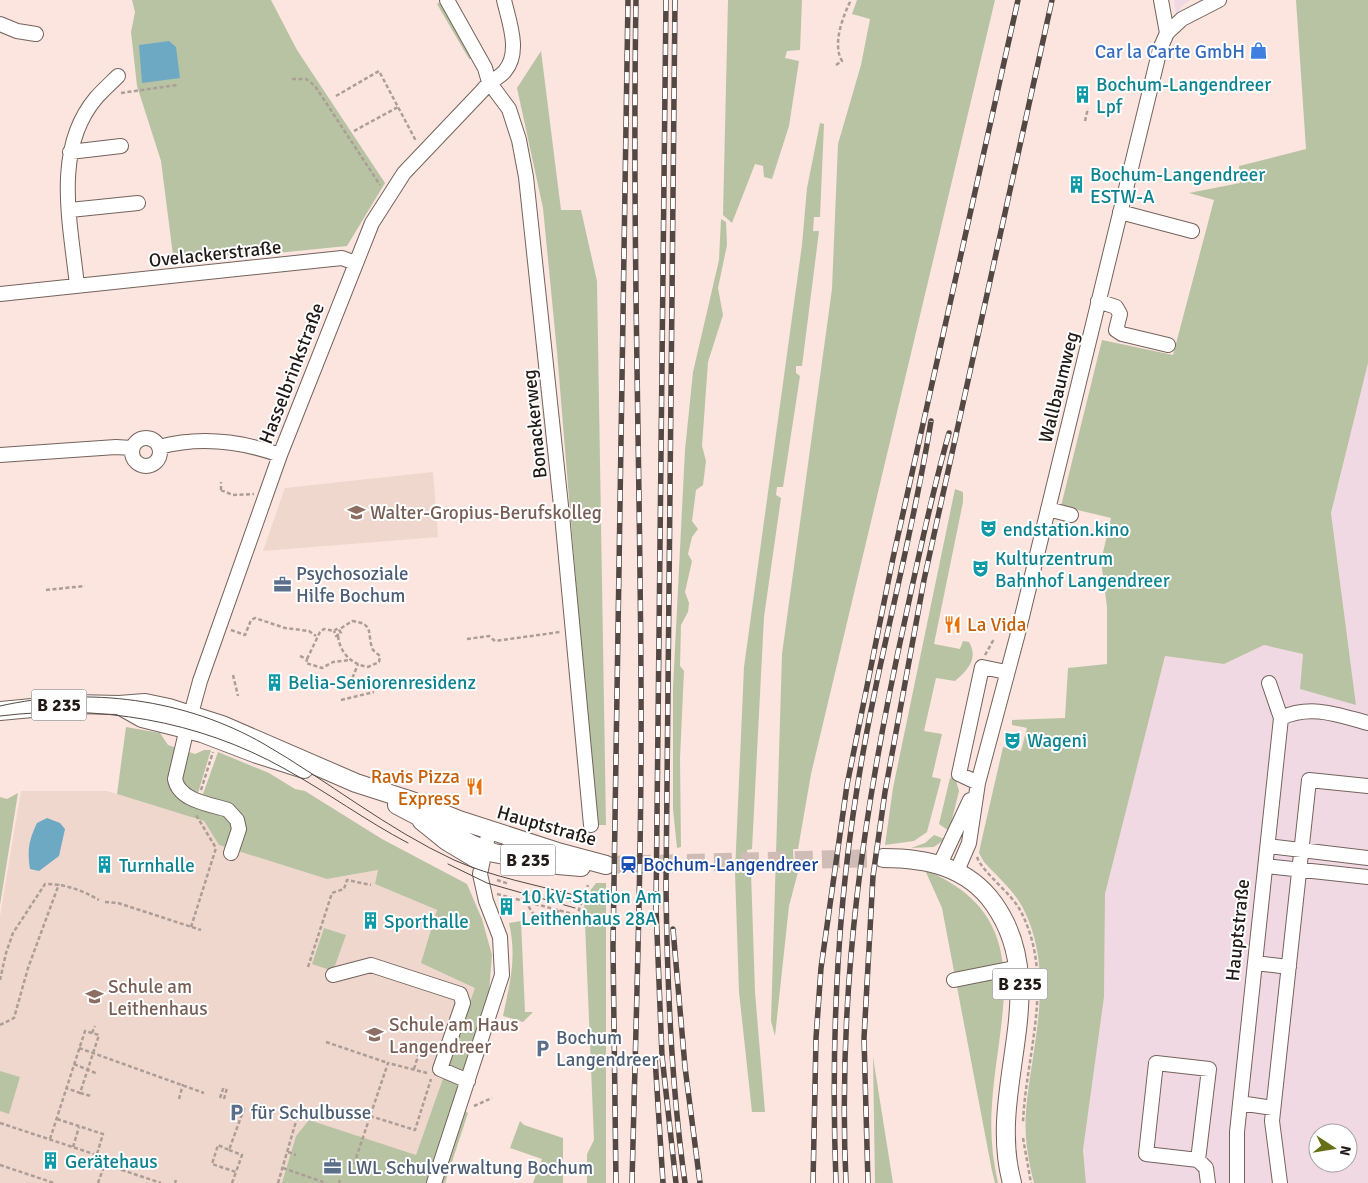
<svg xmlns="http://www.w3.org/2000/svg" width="1368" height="1183" font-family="Signika,sans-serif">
<rect width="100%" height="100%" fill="#fbe5de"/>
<path fill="#f1d9e4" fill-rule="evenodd" d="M1174,0H1190L1181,7L1176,15Z
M1368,363V1183H1086L1083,1150L1104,997L1105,894L1165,656L1224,664L1264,645L1303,654L1300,689L1356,704L1331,513ZM1318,1133H1348V1163H1318Z"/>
<path fill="#efd7cd" d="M433,472L438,537L263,551L285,488Z
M21,791H107L204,821L219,845L327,879L379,870L375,884L437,910L489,992L417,1183H0V916Z"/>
<path fill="#b8c3a4" d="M132,0H271L297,50L385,183L347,246L174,263L161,161L137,86L131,32L135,12Z
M728,0H802L800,50L787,51L785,58L799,61L789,126L772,179L764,177L763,166L755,164L732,223L723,215Z
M857,0H995L811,774L798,849H793L794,872H798L789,906L775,1036L771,1021L782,654L832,289L838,144L861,65L870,19L852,14Z
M1296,0H1368V363L1331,513L1356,705L1300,689L1303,654L1264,645L1224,664L1165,656L1105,894L1104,997L1083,1150L1086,1183H1034C1028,1160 1024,1135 1026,1111C1032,1043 1056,973 1023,908C1014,891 997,876 984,862L979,853L981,843L1003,747L1021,751L1027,728L1012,725V720L1065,718L1068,668L1107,664V607L1101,561L1111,518L1061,506L1102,340L1173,355L1214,200L1189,193L1240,183L1239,166L1306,149Z
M440,2L471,59H469L437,4Z
M541,51L561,210H581L597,281L606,825H596L557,352L543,208L517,88Z
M820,123L824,124L820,217H814L813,231H819L802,366H796V373L800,376L783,487H777L776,495L781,498L764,617L752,849L747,850V872H751L755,992L765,1112H752L739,992L735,872L744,667L802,245L807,188Z
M721,219L726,222L727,245L718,288L723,315L708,362L702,446L706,461L703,485L696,490L692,521L698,529L692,537L688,554L692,561L685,592L689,603L688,612L681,625L680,666L684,671L680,758L681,847L677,848L673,809V688L685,450L693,372L719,260Z
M955,489L963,492V502L934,644L960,649L963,641L969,642C979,659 967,671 955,681L936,678L924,731L942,734L932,777L941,779L927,832L914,841L885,845L893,788Z
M126,727L160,733L168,745L195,754L204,750H211L198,793L203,794L218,752L269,773L295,789L305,791L382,839L467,884L482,919L492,955L489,992L428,1183H282L296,1136L309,1120L416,1155L475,988L421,963L437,910L375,884L378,870L327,879L219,845L204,821L117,794Z
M955,777L959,791L949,831L939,824L950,778Z
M18,793L0,905V797L7,799Z
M934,835L945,839L934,847L911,848L925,843Z
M925,870C1039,917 998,1011 992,1104C990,1131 992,1157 998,1183H995L992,1171L942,908Z
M596,883H606V1183H587V1154L594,1140L584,899Z
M521,921L525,1012H533L523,1022L503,1016C510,982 517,958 509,923Z
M324,928L346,935L333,971L312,964Z
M873,1057L893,1183H875Z
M0,1071L20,1077L9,1114L0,1111Z
M464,1110L468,1113L445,1183H440Z
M520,1121L524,1125L563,1138V1183H533L542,1159L510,1148Z"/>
<path fill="#6ea9c3" d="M169,41L176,47L180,78L142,83L139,45Z
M47,818L60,823L65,829L59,856L39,871L30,869C27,850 29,840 37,823Z"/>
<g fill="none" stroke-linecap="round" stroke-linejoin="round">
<path stroke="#cfbcb6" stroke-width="18" stroke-dasharray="18 9" stroke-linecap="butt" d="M606,865L883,858"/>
<defs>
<path id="minor" d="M447,0L485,68L489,82L509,109L519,140L526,177L562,515L591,825
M0,24L17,31L36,34
M1167,33L1182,19L1219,0
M70,152L121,146
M70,210L138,203
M1120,212L1192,231
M77,286C71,225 52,150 96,98C103,90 111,83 118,76
M0,294L342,258L355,263
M1098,301L1116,307L1120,314L1116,330L1122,334L1168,345
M132 452a14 14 0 1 1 28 0a14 14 0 1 1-28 0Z
M159,447C200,436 241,441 280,455
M0,455L116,447L132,448
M1048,509L1071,515
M191,714L200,681L280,455L372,223L404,173L482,91C490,80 498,79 505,71C521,52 509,22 504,0
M1281,718C1311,704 1338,715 1368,723
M187,728L175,779C179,801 210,804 228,810L237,820L239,829L231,853
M978,783L959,774L982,667L1006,672
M420,822L446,843L481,864
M1268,846L1368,858
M940,864L970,800
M1266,866L1368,877
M957,871L969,843L978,783L1017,637L1160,49L1167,33L1161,0
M1255,963L1289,967
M333,975L371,965L460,994L463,1003L440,1069L468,1081
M954,980L1019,967
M1156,1063L1209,1069L1198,1160L1146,1154Z
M1240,1103L1273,1108
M1198,1160L1206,1168L1208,1183
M434,1183L502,975L500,937L486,901L480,874L489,831
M1237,1183V1132L1281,718L1269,683
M1280,1183L1272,1121L1309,780L1368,786"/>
<path id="major" d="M119,705L142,718L202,733L257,754L304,769
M0,711L74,704L119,705L145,703L169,708L222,725L356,783L412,801L459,820L561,853L606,865
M397,805L473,845L494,853L558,865L581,867
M883,858C927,858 968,867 994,904C1054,989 986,1088 1012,1183"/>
</defs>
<use href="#minor" stroke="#74635c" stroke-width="16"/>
<use href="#major" stroke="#74635c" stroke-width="20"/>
<path stroke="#ad9d97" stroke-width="2.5" stroke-dasharray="4 2.5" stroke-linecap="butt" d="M836,65L842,61C832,44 843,16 851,0
M292,79H306L315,86L380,185
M121,93L177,85
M336,96L379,71L416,141
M1085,121L1088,108
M354,131L398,107
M221,490L233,495L254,494
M221,490V482
M46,590L85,586
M231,630L245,635L251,620L255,618L285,628L309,631L316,636
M338,636C340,653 351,664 368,667L379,662L380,656L373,650C366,634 376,624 352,621L340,629
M467,639L489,636L495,641L560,632
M985,655L994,639
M300,656L307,659L306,663L322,668L333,662L349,660
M307,659L320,632L324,629L334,631L338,628L341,633L336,636L334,631
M233,675L238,696
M350,684L358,664
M341,700L374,692
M201,790L213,752
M977,857C982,872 1011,893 1020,910C1056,977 1026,1053 1023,1122
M497,880L509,884
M497,894L577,915
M570,900L580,903
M525,901L536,918
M105,902L118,903L201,930
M554,919L559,910
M571,921L576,918L588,885
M191,927L216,848L196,815
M308,967L332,893L344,889L347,880L371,885
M0,980L6,953L13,933L45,884C65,884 82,890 99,900
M0,1025L14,1018L28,968L59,884
M92,1033L95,1026
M326,1042L388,1063
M79,1048L204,1093
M74,1064L98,1074
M414,1069L422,1043L435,1048
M80,1093L91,1096
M220,1098L224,1086
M179,1099L183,1084
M224,1099L227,1088
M474,1106L492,1098
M370,1116L415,1130L431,1079
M57,1119L103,1134L97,1154
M292,1121L295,1110
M0,1123L124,1164L122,1170L161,1183
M1023,1138L1031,1183
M50,1139L85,1031L99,1035L80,1093L66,1088
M73,1147L79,1127
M229,1150L242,1155L236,1172L212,1164L218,1145L229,1150L245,1106
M288,1152L296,1155
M354,1164L388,1063L427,1073
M0,1165L54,1183
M283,1168L326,1183
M98,1183L107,1158
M175,1183L176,1180
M232,1183L236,1172
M278,1183L299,1111
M339,1183L340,1180"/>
<use href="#minor" stroke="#fff" stroke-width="14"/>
<use href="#major" stroke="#fff" stroke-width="18"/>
<path stroke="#534844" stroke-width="1" d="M0,706C88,686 186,699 264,744C328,781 387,829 454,860C492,877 537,885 578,896
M0,716C98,704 198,720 285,769C327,792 366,821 408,843
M448,864L487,883L575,908"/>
<defs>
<path id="rail" d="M666,0L656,908L662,1056L676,1183
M675,0L666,885C667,985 671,1084 685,1183
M673,929L685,1067L700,1183
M655,1058L663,1183
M616,1183L613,946L628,0
M632,1183C636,1017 642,850 641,684C640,456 632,228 636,0
M813,1183L816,1038L821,968L847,785L893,558L1018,0
M836,1183C831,1051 836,919 857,789C876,665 911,545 931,421
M846,1183C837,988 864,805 906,615C919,554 932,493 949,433
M868,1183L864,1038L873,876L885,792L924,580L1052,0"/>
</defs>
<use href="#rail" stroke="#534844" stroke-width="5.5"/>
<use href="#rail" stroke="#fff" stroke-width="4" stroke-dasharray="11" stroke-linecap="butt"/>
</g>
<defs>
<symbol id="shop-bare" viewBox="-9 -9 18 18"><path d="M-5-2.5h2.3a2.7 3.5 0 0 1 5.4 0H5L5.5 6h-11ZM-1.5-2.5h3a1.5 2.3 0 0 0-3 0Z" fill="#3f7fe0" stroke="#fff" stroke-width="2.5" paint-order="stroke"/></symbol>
<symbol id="building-bare" viewBox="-9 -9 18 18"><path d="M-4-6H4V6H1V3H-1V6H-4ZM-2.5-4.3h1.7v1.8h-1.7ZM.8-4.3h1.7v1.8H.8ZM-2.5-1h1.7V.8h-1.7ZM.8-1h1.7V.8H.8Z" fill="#0f9aa8" stroke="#fff" stroke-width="2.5" paint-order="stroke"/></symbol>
<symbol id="school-bare" viewBox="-9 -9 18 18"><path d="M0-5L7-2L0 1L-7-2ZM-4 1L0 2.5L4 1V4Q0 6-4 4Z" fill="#8d6e63" stroke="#fff" stroke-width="2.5" paint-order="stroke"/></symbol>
<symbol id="theatre-bare" viewBox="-9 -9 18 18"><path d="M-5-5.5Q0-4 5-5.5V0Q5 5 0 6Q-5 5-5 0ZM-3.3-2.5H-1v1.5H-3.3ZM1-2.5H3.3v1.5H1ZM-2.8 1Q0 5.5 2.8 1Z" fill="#0f9aa8" stroke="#fff" stroke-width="2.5" paint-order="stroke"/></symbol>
<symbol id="office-bare" viewBox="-9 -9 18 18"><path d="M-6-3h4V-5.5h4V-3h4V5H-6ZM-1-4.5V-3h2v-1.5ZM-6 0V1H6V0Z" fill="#5c6f8a" stroke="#fff" stroke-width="2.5" paint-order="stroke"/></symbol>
<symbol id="restaurant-bare" viewBox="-9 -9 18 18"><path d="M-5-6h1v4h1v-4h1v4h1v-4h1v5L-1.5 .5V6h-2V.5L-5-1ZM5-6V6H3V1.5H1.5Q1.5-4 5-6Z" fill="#e8710a" stroke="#fff" stroke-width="2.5" paint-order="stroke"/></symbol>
<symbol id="station-bare" viewBox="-9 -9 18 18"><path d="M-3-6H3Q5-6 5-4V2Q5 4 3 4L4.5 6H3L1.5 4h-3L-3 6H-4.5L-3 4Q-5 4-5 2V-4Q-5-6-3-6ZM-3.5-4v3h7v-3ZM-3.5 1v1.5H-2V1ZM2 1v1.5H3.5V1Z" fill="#1a4fb4" stroke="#fff" stroke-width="2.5" paint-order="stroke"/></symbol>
<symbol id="parking-bare" viewBox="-9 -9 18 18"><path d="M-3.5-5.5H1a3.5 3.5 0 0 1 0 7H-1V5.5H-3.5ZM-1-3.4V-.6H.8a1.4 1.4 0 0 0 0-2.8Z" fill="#5c6f8a" stroke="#fff" stroke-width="2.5" paint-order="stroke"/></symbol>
</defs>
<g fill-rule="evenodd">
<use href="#shop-bare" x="1246" y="38" width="25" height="25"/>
<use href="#building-bare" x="1070" y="82" width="25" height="25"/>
<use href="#building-bare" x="1064" y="172" width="25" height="25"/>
<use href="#school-bare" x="344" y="500" width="25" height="25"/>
<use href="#theatre-bare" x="976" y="516" width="25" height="25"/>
<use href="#theatre-bare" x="968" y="556" width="25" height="25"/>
<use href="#office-bare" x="270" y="572" width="25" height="25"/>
<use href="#restaurant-bare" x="940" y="612" width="25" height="25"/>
<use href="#building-bare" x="262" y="670" width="25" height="25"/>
<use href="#theatre-bare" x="1000" y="728" width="25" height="25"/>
<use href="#restaurant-bare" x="462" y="774" width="25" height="25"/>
<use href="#station-bare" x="616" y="852" width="25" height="25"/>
<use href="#building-bare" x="92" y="852" width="25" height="25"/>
<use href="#building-bare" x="494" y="894" width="25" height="25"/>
<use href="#building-bare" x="358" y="908" width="25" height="25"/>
<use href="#school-bare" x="82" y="984" width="25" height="25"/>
<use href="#school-bare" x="362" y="1022" width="25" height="25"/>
<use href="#parking-bare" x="530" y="1036" width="25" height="25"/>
<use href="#parking-bare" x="224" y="1100" width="25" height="25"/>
<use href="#building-bare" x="38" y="1148" width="25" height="25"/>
<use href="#office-bare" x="320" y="1154" width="25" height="25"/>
</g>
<g text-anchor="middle" stroke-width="4" stroke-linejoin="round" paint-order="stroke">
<g fill="#fff" stroke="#645f5d" stroke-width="1">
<rect x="31.5" y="689.5" width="55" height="31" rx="4"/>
<rect x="500.5" y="844.5" width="55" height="31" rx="4"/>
<rect x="992.5" y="968.5" width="55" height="31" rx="4"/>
</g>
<g font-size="18" font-weight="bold" fill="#211a17">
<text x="59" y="711">B 235</text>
<text x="528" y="866">B 235</text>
<text x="1020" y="990">B 235</text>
</g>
<g font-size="19" fill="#366cbe" stroke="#fff" text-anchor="end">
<text x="1245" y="58">Car la Carte GmbH</text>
</g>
<g font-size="19" fill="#0d838f" stroke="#fff" text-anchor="start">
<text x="1096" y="91">Bochum-Langendreer<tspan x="1096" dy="22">Lpf</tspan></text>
<text x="1090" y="181">Bochum-Langendreer<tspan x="1090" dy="22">ESTW-A</tspan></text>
<text x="1003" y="536">endstation.kino</text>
<text x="995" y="565">Kulturzentrum<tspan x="995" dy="22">Bahnhof Langendreer</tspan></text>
<text x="288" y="689">Belia-Seniorenresidenz</text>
<text x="1027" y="747">Wageni</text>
<text x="119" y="872">Turnhalle</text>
<text x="521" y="903">10 kV-Station Am<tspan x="521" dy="22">Leithenhaus 28A</tspan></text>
<text x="384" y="928">Sporthalle</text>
<text x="65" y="1168">Gerätehaus</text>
</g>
<g font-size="19" fill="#211a17" stroke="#fff">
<text transform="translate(215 253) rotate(-6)" y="7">Ovelackerstraße</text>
<text transform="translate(291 373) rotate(-69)" y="7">Hasselbrinkstraße</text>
<text transform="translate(1058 387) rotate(-76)" y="7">Wallbaumweg</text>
<text transform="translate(534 424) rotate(-96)" y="7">Bonackerweg</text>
<text transform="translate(547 825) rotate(16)" y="7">Hauptstraße</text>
<text transform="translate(1237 930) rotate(-84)" y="7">Hauptstraße</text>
</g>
<g font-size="19" fill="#785e54" stroke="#fff" text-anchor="start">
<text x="370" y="519">Walter-Gropius-Berufskolleg</text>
<text x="108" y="993">Schule am<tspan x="108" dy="22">Leithenhaus</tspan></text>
<text x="389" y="1031">Schule am Haus<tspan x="389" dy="22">Langendreer</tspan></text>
</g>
<g font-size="19" fill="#4e5e75" stroke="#fff" text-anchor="start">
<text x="296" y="580">Psychosoziale<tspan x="296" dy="22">Hilfe Bochum</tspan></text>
<text x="556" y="1044">Bochum<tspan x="556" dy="22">Langendreer</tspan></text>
<text x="251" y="1119">für Schulbusse</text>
<text x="347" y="1174">LWL Schulverwaltung Bochum</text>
</g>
<g font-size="19" fill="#c56008" stroke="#fff" text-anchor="start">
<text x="967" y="631">La Vida</text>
<text x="460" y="783" text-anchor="end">Ravis Pizza<tspan x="460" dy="22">Express</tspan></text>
</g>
<g font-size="19" fill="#164399" stroke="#fff" text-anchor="start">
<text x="643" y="871">Bochum-Langendreer</text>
</g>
</g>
<g transform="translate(1333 1148) rotate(102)"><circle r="24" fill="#ffffff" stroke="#a6a3a2"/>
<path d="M0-4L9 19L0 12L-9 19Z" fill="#676f16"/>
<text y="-8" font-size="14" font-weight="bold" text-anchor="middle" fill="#211a17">N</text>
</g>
</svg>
